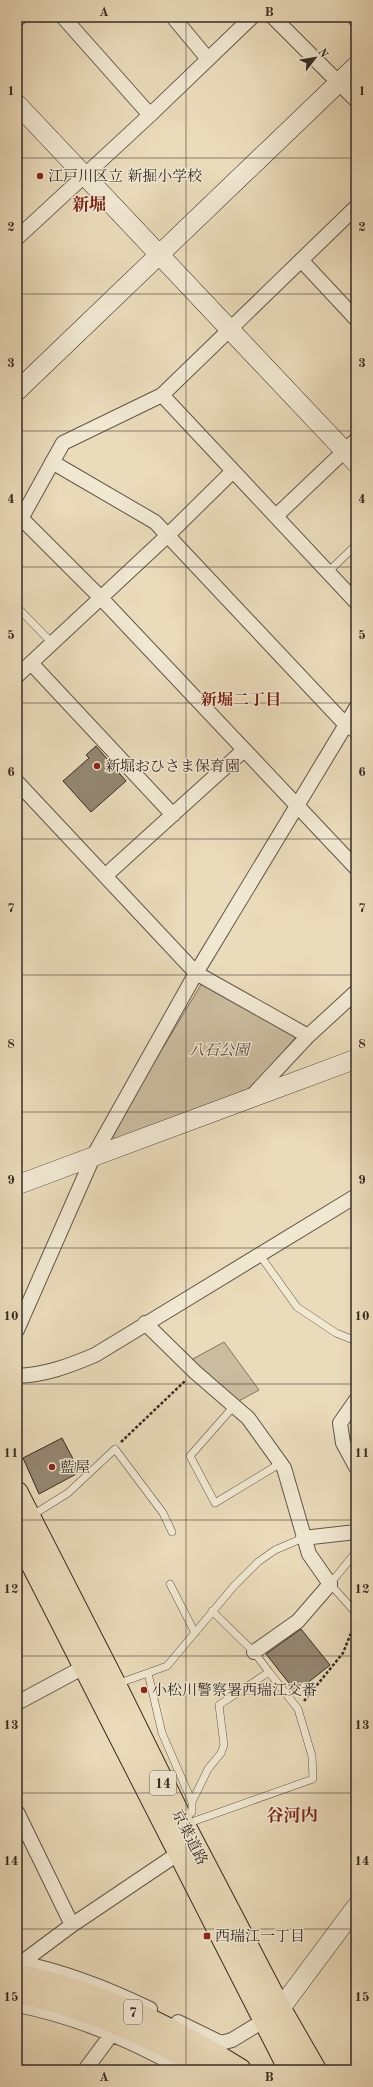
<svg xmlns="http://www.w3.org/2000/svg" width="373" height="2087" font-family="'Old Standard TT','Noto Serif JP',serif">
<rect width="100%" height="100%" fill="#eadbba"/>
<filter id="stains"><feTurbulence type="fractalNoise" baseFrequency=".005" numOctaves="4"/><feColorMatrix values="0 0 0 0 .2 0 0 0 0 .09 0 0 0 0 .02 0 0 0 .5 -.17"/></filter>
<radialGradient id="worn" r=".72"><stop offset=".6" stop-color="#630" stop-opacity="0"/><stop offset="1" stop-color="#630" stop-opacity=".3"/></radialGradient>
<path fill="#cbbda0" stroke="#807462" d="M202,983L296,1037L249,1091L116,1140L111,1134Z
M224,1342L259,1390L237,1402L191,1360Z"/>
<path fill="#948772" stroke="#362b24" d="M96,746L126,781L91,812L63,781L89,758L86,755Z
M62,1438L80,1472L39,1494L23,1458Z
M301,1629L330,1665L296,1692L266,1654Z"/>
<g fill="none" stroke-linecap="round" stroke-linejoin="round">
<defs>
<path id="lane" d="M328,572L354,547L356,548
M20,610L52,643
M259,1254L297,1307L336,1333L356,1341
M234,1406L190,1456L215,1503L281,1463
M31,1516L68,1493L115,1449L163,1513L172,1532
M356,1552L330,1584L356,1613
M170,1584L195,1633
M148,1673L162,1733L192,1802
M117,1684L167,1666L234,1586L258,1562L275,1550L303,1538
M185,1819L192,1812V1802L208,1769L221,1753L224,1745L219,1705L269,1672L254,1652L212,1611
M186,1824L313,1779L312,1756L298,1709L269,1672"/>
<path id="street" d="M63,17L150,115
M173,17L208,59
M273,17L356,100
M355,17L356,20
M17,19L20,17
M17,238L150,115L252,17
M301,260L356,319
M162,395L356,602
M52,462L155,522L346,725L356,731
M17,514L101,598L356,868
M276,516L356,440
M17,526L63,443L162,395L356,207
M31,663L173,815
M17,676L167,536L233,471
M17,782L196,973L308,1036
M105,876L244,750
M252,1096L308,1036L356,992
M145,1323L195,1372L248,1418L284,1468L309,1554L330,1584L298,1621L254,1652
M17,1330L94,1155L196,973L356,708
M17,1376C45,1375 69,1366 95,1355L356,1196
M356,1400L340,1423L343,1443L356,1467
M303,1538L356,1532
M17,1703L84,1667
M17,1812L72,1925
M17,1962C63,1971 109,1989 150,2009
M21,1963L72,1925L179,1853
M17,2005C75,2016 133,2041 184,2070
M178,2022L221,2043L232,2040L265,2020
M85,2070L111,2035"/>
<path id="secondary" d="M17,104L356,463
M17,391L356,66
M17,1185L356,1059
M269,2017L280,2009L356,1907"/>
<path id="highway" d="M17,1493L115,1685L184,1825L280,2009L315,2070
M17,1534L290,2070
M17,1975C97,1991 172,2027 240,2070
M17,1992C83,2006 150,2034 207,2070"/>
</defs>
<use href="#lane" stroke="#63574a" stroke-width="8"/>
<use href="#street" stroke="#63574a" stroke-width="16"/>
<use href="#secondary" stroke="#362b24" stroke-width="20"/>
<use href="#highway" stroke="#362b24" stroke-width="24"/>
<path stroke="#362b24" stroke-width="2.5" stroke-dasharray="3 2" stroke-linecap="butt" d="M121,1442L185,1381
M304,1701L343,1653L355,1623"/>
<use href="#lane" stroke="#f1e8d2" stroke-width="7"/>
<use href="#street" stroke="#f1e8d2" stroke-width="14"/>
<use href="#secondary" stroke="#f1e8d2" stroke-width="19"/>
<use href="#highway" stroke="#eadbba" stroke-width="22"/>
</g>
<path fill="none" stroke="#362b24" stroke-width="1" stroke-opacity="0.55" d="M186,17V2070M17,158H356M17,294H356M17,431H356M17,567H356M17,703H356M17,839H356M17,975H356M17,1112H356M17,1248H356M17,1384H356M17,1520H356M17,1656H356M17,1793H356M17,1929H356"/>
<g fill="#8f2418" stroke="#f1e8d2" stroke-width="1.5">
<circle cx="40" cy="176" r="4"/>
<circle cx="97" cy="766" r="4"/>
<circle cx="52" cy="1467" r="4"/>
<circle cx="144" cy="1690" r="4"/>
<rect x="203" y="1932" width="8" height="8" rx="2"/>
</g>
<g text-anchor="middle" stroke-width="3" stroke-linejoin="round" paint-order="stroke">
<g fill="#f1e8d2" stroke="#6e6458" stroke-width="1">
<rect x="150" y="1771" width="26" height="24" rx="3"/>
<rect x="124" y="2000" width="18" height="24" rx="3"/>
</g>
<g font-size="14" font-weight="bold" fill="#362b24">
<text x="163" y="1788">14</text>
<text x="133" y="2017">7</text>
</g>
<g font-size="15" fill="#362b24" stroke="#f1e8d2" text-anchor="start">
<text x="48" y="181">江戸川区立 新掘小学校</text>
<text x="105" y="771">新堀おひさま保育園</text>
<text x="60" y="1472">藍屋</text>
<text x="152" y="1695">小松川警察署西瑞江交番</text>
<text x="215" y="1941">西瑞江一丁目</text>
</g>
<g font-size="15" font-style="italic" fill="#54483d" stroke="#f1e8d2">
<text x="219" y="1055">八石公園</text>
</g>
<g font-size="15" fill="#362b24" stroke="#f1e8d2">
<text transform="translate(190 1837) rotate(63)" y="5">京葉道路</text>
</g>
<g font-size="16" font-weight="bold" fill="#7a1f14" stroke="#f1e8d2">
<text x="241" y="705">新堀二丁目</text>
</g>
<g font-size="17" font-weight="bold" fill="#7a1f14" stroke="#f1e8d2">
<text x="89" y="210">新堀</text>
<text x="292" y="1821">谷河内</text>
</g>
</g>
<rect width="373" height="2087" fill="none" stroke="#eadbba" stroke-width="44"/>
<g transform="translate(315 58) rotate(59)" stroke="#f1e8d2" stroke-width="3" paint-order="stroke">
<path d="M0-3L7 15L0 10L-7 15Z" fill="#362b24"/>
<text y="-6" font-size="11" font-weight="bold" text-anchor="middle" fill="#362b24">N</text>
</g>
<rect x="22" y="22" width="329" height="2043" fill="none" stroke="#362b24" stroke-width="1.5"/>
<g font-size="13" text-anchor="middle" font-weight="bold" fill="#362b24">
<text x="104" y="16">A</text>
<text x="269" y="16">B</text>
<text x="11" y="95">1</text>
<text x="362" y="95">1</text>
<text x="11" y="231">2</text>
<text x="362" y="231">2</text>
<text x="11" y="367">3</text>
<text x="362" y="367">3</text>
<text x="11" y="503">4</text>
<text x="362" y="503">4</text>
<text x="11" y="639">5</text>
<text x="362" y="639">5</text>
<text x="11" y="776">6</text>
<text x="362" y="776">6</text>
<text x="11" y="912">7</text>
<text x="362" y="912">7</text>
<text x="11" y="1048">8</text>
<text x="362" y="1048">8</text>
<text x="11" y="1184">9</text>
<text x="362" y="1184">9</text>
<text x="11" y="1320">10</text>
<text x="362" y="1320">10</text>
<text x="11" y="1457">11</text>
<text x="362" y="1457">11</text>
<text x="11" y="1593">12</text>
<text x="362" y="1593">12</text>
<text x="11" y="1729">13</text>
<text x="362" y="1729">13</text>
<text x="11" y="1865">14</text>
<text x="362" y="1865">14</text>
<text x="11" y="2001">15</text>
<text x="362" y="2001">15</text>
<text x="104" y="2081">A</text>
<text x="269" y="2081">B</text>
</g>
<rect width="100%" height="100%" filter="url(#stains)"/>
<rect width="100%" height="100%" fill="url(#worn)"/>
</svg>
